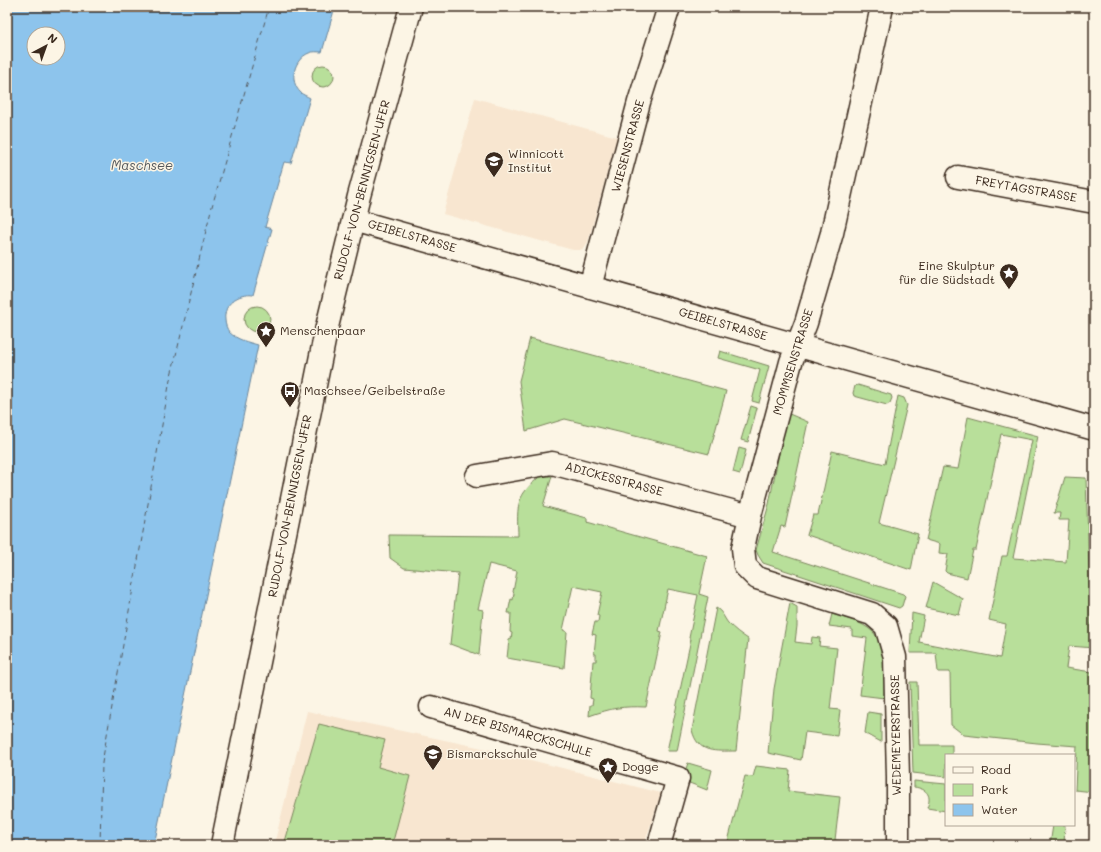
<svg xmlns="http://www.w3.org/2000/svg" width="1101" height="852" font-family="Mali,sans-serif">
<rect width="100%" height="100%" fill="#fcf5e5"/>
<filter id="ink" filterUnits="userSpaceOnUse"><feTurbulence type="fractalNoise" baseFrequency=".025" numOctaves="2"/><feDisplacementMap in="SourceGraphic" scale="8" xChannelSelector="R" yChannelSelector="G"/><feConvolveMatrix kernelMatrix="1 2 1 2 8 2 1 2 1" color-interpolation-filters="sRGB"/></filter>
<g filter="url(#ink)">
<path fill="#f8e6d0" d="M475,98L617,137L588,242L584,248L580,250H573L443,214Z
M307,711L487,749L661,793L644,845H274Z"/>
<path fill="#b8df9a" stroke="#7a845c" d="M312 76a11 11 0 1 1 22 0a11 11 0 1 1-22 0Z
M244 319a13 13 0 1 1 26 0a13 13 0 1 1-26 0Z
M530,338L726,391L709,454L565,419L526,431L519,381Z
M720,351L769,366L759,403L752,401L760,370L718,358Z
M858,385L891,395L892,398L890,403L887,405L854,396L853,393L855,386Z
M898,396L904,398L907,405L879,523L918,534L911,570L807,535L813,515H818L832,451L885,464Z
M751,406L757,408L748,442L741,440Z
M787,413L808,422L785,527L781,526L773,552L903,594L905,596L902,606L899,608L763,563L758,555L756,550L769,504Z
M968,417L1038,436L1013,558L1066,562L1069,520H1059L1060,513H1054L1065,477L1086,478L1091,634L1094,635V648L1069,646L1066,668L1092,672L1094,726V792L1075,790L1077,746L1037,743L964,735L951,725L950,672H938L936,653H910L912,613L924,616L919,642L1000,658L1006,624L989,620L1002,556H1007L1032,440L1001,434L976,550H973L967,578L947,573L945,571L948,554L939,553L940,544L926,540L943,467L958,469Z
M739,448L746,450L740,474L733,472Z
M540,476H552L543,506L587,518V522L707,556L699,594L708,597L677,751H667L691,639L689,638L698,595L668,589L659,631L662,632L646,707C622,706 612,708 589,716L590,705H592L593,699L590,698L593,661H596V654H594L596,635L592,634L595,622H598L599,616L597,615L602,592L573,586L563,630L567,632L564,668L507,658L509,640L511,639L512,633L510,632L511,613H508L511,599L513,600L514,593L513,592L517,571L489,564L478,609L483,610L479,655L450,644L458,573L404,568L390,558L389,535L518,536C518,525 516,508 521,498C525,489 534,482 540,476Z
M933,582L963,599L959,615L926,608Z
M790,603L797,607V626L795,642L811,644L812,637L820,638L819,646L837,648L830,709L840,710L837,736L805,732L801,760L768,753L774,689Z
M716,608C722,611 724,618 728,623C734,629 740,634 748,639L736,751C715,751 698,754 692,730Z
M832,614C845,618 862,622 872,631C889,647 884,678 884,698L860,695L867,638L852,636V629L829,626Z
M910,682H917L919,745H952V755H946V777L913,773Z
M868,712L881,714V742L865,733Z
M319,724L385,740L378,767L410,776L392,845H284Z
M688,763L712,770L707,790L682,780Z
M756,766L790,770L788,791L840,797L835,840L850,842L849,845H727L745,776L753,777Z
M914,781L946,784V811L927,808C932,796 928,789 914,787Z
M1053,825H1065L1064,845H1050Z
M677,839L696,844V845H675Z"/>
<path fill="#8dc4ec" stroke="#6c869a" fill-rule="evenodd" d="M7,7H335L322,52C318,52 313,51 309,53C294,59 288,81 301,93C303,95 307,96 310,98L291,163L284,162L265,227L272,229L253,295C238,293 223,304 225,320C225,324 227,329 229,332C237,340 248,342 258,345L154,845H7ZM34,34H58V58H34Z"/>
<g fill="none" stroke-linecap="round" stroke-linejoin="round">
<path stroke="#54585c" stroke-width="1" stroke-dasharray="5 4" stroke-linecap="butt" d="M100,845L102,763L170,380L211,210L269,7"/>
<defs>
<path id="minor" d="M882,7L832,233L806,323L791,362L750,516L743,548L745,566L757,578L872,614L886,626L895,657L898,777V845
M958,177L1094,202
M353,220L1094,429
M590,287L639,102L669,7
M477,476L552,463L750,516
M431,707L678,778L659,845
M222,845L326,331L359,196L411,7"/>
</defs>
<use href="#minor" stroke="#3b2a1e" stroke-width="25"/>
<use href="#minor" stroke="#fcf5e5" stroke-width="22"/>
</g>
</g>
<defs>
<symbol id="university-pin" viewBox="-11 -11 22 30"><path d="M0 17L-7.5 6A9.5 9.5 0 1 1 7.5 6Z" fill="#3b2a1e" stroke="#fcf5e5"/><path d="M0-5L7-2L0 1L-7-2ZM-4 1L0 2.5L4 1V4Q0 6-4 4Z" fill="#fff"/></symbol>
<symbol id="sight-pin" viewBox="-11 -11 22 30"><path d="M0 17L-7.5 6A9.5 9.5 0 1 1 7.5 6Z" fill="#3b2a1e" stroke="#fcf5e5"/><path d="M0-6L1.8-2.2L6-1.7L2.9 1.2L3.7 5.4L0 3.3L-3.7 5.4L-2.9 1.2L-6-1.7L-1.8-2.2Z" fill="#fff"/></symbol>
<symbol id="bus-pin" viewBox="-11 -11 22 30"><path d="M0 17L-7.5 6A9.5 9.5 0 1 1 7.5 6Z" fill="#3b2a1e" stroke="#fcf5e5"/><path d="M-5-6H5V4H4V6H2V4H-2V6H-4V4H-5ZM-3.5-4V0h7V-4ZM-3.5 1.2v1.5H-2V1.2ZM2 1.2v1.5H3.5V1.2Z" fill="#fff"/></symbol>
<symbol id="school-pin" viewBox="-11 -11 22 30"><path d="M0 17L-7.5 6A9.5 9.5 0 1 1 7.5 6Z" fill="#3b2a1e" stroke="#fcf5e5"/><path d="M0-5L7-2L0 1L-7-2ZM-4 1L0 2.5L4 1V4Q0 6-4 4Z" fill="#fff"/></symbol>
</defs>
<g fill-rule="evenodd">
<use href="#university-pin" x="483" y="150" width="22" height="30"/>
<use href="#sight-pin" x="998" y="262" width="22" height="30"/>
<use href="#sight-pin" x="255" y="320" width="22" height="30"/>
<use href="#bus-pin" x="279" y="380" width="22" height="30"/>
<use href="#school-pin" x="422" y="743" width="22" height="30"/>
<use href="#sight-pin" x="597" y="756" width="22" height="30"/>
</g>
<g text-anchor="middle" stroke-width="3" stroke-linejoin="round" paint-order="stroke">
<g font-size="12" fill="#3b2a1e" stroke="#fcf5e5">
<text transform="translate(628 146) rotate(-75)" y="4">WIESENSTRASSE</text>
<text transform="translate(1026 189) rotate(10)" y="4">FREYTAGSTRASSE</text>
<text transform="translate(362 190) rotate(-75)" y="4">RUDOLF-VON-BENNIGSEN-UFER</text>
<text transform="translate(412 236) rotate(16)" y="4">GEIBELSTRASSE</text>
<text transform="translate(723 324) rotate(16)" y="4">GEIBELSTRASSE</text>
<text transform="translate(793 362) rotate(-73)" y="4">MOMMSENSTRASSE</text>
<text transform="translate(614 479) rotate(15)" y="4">ADICKESSTRASSE</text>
<text transform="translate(290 506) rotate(-79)" y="4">RUDOLF-VON-BENNIGSEN-UFER</text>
<text transform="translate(518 732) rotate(16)" y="4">AN DER BISMARCKSCHULE</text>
<text transform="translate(896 735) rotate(-91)" y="4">WEDEMEYERSTRASSE</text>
</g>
<g font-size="12" fill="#3b2a1e" stroke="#fcf5e5" text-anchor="start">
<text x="508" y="158">Winnicott<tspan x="508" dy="14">Institut</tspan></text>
<text x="995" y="270" text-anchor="end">Eine Skulptur<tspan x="995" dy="14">für die Südstadt</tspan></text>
<text x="280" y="335">Menschenpaar</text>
<text x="304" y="395">Maschsee/Geibelstraße</text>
<text x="447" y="758">Bismarckschule</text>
<text x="622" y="771">Dogge</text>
</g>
<g font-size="13" font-style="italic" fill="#54585c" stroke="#fcf5e5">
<text x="142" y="170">Maschsee</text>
</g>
</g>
<rect width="1101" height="852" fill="none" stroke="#fcf5e5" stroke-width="24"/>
<rect x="12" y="12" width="1077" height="828" fill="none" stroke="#3b2a1e" stroke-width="1.5" filter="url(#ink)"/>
<rect x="945" y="754" width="130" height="72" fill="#fcf5e5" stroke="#afa495"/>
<rect x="953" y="767" width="20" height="6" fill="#fcf5e5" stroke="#afa495"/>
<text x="981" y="774" font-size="12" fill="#3b2a1e">Road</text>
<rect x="953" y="784" width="20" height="12" fill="#b8df9a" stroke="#afa495"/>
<text x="981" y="794" font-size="12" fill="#3b2a1e">Park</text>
<rect x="953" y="804" width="20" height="12" fill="#8dc4ec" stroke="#afa495"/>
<text x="981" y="814" font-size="12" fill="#3b2a1e">Water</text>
<g transform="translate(46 46) rotate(41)"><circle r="19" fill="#fcf5e5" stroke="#afa495"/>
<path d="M0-3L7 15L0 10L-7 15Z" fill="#3b2a1e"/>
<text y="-6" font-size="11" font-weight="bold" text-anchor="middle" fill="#3b2a1e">N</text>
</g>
</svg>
